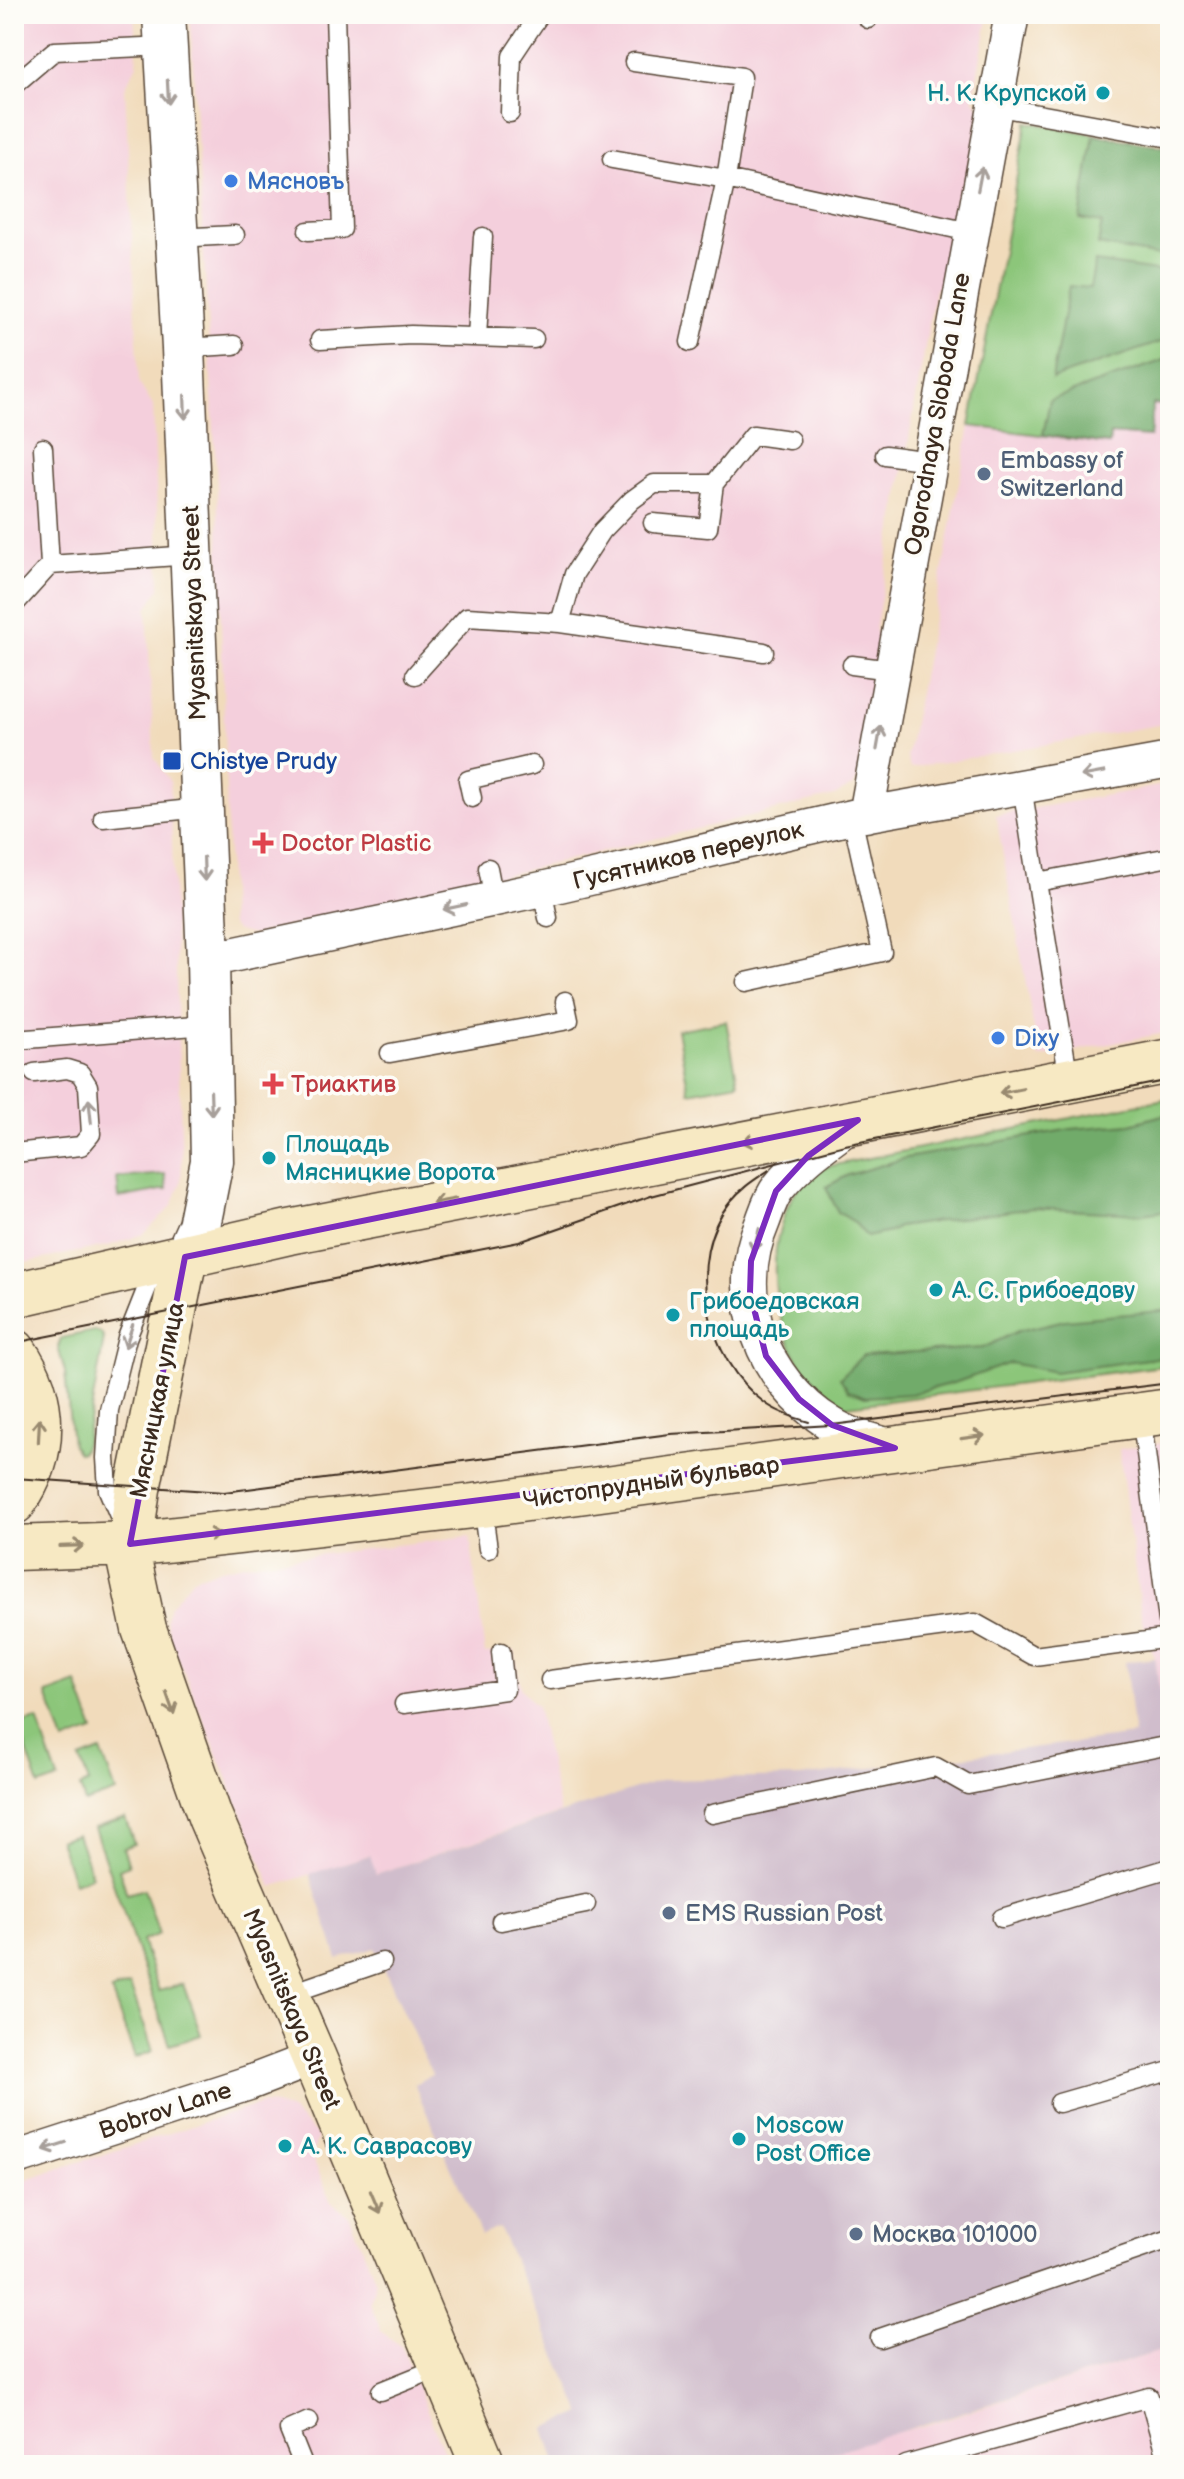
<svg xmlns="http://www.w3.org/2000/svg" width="1184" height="2479" font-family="'Balsamiq Sans',sans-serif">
<rect width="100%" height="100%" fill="#fdfcf7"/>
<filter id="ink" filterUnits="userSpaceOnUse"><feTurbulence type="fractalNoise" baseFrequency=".0125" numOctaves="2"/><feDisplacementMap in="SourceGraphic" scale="16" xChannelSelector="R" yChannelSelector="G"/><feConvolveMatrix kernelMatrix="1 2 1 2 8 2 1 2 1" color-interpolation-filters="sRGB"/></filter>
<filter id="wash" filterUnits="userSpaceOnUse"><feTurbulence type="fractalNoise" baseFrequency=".006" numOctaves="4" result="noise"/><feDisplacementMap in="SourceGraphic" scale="32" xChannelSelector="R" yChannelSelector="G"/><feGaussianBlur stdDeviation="1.8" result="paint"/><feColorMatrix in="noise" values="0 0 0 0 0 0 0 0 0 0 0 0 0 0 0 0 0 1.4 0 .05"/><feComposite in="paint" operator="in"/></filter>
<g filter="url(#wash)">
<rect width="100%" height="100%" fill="#f1dbbb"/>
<path fill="#f4cfdc" d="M14,14H134L137,64L125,88L139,383L153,406L160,588L147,608L154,757L170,782L182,1161L181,1182L172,1206L144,1234L111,1245L14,1265Z
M190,14H989L973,98L984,113L953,273L935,290L875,631L883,645L858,778L853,786L834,796L254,935L237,931L232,927L230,922L217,482Z
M1153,403L1170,405V723L910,768L907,756L970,426L1109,444L1110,434Z
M1170,784V1032L1039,1058L996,815Z
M1170,1442V1689L1159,1691L1155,1658L1142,1622L1119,1449Z
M470,1536L485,1654L514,1650L521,1689L537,1706L560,1813L376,1874L369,1855L272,1887L170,1638L166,1620L170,1606L193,1578L217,1570L244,1564Z
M261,2104L276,2105L291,2111L318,2136L312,2156L331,2202L350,2217L376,2281L370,2302L381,2331L402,2347L449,2465H14V2183Z
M1170,2348V2465H792L878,2437L926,2425Z"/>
<path fill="#d0bdcc" d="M1155,1658L1159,1690L1170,1689V2348L792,2465H557L545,2428L582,2413L499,2228L481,2235L414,2084L432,2075L375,1948L338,1959L310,1874L370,1855L376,1874L663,1780L801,1777L1134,1735L1125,1662Z"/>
<path fill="#8cc67a" stroke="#64784c" stroke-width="2" d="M1027,122L1170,148V405L1153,404L1150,437L1110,434L1109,444L970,426Z
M726,1021L738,1083L689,1092L677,1030Z
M1170,1098V1365L840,1407C831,1399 820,1392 813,1383C772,1330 761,1251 795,1192C800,1184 809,1177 815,1169Z
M165,1174L167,1189L119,1198L117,1178Z
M94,1331L101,1333L104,1339L85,1444L82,1452L78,1453L72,1445L65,1372L58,1347L61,1338Z
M77,1683L94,1731L64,1742L47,1694Z
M37,1719L58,1779L39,1786L18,1725Z
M101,1751L116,1792L85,1803L80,1787L89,1783L80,1759Z
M125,1818L134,1844L123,1848L129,1865L119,1869L127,1894L144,1889L159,1934L142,1941L159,1991L183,1984L201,2035L170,2045L94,1828Z
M77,1834L92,1876L74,1883L59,1840Z
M130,1985L153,2051L135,2058L111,1991Z"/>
<path fill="#71ab6a" stroke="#566a44" stroke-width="2" d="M1094,135L1170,148V258L1098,245L1102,223L1080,219Z
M1095,262L1170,273V339L1052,379L1069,286L1090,288Z
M1170,358V405L1153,404L1150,437L1110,434L1109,444L1043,435L1050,400Z
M1170,1113V1210L1142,1214L1032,1208L898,1227L890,1232L867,1237L854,1222L838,1212L826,1187L848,1175L906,1158L1071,1129L1130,1124Z
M1170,1310V1356L1055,1372L1010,1363L957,1382L911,1394L865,1397L848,1390L840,1378L863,1355L983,1348L1018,1331L1065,1320Z"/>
</g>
<g filter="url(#ink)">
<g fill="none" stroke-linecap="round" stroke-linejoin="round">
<defs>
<path id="service" d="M868,19V14
M14,85L54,51L166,46
M994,106L1170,138
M510,113L512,56L540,14
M612,159L726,179L742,77L634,62
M308,231L342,229L335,14
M175,238L235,235
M477,337L483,237
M320,340L411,335L534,339
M690,342L726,179L970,232
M183,348L234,345
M43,448L50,565
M885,455L929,461
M653,523L708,528L714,484L753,435L790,440
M14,605L50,565L191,555
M560,623L764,652
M852,665L891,670
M415,675L467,617L560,623L574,574L602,531L632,500L654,484H714
M1022,786L1037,882L1170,857
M472,798L468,780L532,765
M103,818L201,808
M488,868L494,899
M1037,882L1069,1080
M542,889L548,918
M746,982L882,952L852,817
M14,1040L208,1025
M390,1053L569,1020L565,1001
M14,1153L81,1146L91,1134L88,1086L80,1073L67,1069L34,1073
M1141,1415L1170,1636
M482,1505L488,1549
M123,1525L108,1490L106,1458L109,1410L127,1338L156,1265
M550,1680L975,1623L1034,1656L1170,1638
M404,1704L505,1690L501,1652
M712,1814L936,1767L968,1785L1170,1745
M1002,1918L1170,1868
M501,1921L586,1904
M286,1995L382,1962
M1059,2103L1170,2071
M880,2338L1170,2239
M381,2391L443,2366
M303,2465L289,2430L309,2421
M906,2465L1149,2397L1168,2465"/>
<path id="minor" d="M866,815L1012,14
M208,960L542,889L852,817L1170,760
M848,1127C822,1146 798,1163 778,1188C771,1197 767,1210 763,1221C730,1297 762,1381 831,1424C849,1436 874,1441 894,1447
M14,2159L249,2083L314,2058"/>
<path id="tertiary" d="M164,14L183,348L208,960L212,1161L199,1226L185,1257"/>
<path id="secondary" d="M185,1257L138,1489L130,1544V1564L144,1629L210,1817L314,2058L483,2465
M14,1295L289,1232L1170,1061
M14,1351C47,1398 48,1455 14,1502
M14,1548L130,1544L482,1505L1170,1411"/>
</defs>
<use href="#service" stroke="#564536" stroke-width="21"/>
<use href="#minor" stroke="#564536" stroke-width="37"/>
<use href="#tertiary" stroke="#564536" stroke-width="45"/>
<use href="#secondary" stroke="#564536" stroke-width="47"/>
<use href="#service" stroke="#fff" stroke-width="18"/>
<use href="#minor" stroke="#fff" stroke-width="34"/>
<use href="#tertiary" stroke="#fff" stroke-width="42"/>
<use href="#secondary" stroke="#f7e9c3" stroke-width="44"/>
<path stroke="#3b2a1e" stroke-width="2" d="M769,1170C756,1179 741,1188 731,1201C683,1258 706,1361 765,1403C777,1412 795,1418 809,1422
M14,1343L519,1242L651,1196L845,1145L1170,1080
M14,1478L224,1492L670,1434L832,1425L1170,1383"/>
</g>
<defs><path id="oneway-shaft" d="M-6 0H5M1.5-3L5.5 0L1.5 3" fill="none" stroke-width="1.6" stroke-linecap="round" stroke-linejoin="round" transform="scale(2)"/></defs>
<g stroke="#a79f9a">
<use href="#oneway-shaft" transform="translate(168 92) rotate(87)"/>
<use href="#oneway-shaft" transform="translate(980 179) rotate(-79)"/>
<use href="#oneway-shaft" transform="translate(185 407) rotate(88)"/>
<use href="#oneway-shaft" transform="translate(879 738) rotate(-80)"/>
<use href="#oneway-shaft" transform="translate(1093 774) rotate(170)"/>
<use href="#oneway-shaft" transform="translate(204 869) rotate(88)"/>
<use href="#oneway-shaft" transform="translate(455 907) rotate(168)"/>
<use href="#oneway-shaft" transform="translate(211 1103) rotate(88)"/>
<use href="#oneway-shaft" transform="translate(90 1111) rotate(-96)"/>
<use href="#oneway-shaft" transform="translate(756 1240) rotate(106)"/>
<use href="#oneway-shaft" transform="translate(129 1336) rotate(108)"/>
<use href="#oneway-shaft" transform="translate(55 2146) rotate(162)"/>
</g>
<g stroke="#998a70">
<use href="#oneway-shaft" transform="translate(1011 1091) rotate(169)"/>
<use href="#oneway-shaft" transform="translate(754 1140) rotate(169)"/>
<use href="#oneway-shaft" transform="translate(444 1201) rotate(169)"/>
<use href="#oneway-shaft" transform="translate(39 1430) rotate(-87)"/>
<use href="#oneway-shaft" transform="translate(973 1437) rotate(-8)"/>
<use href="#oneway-shaft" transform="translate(208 1535) rotate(-6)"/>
<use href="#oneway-shaft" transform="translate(72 1546) rotate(-2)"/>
<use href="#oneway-shaft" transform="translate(170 1703) rotate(71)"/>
<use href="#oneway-shaft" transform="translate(375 2202) rotate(67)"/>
</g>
</g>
<path fill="none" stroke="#7b2cbf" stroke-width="6" stroke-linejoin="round" d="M858,1120L808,1156L776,1191L751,1261L750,1293L766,1356L799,1399L832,1425L895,1448L130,1544L185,1257Z"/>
<g fill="#0f9aa8" stroke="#fdfcf7" stroke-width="3">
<circle cx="1103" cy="93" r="8"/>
<circle cx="269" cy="1158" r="8"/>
<circle cx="936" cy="1290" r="8"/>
<circle cx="673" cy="1315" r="8"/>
<circle cx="739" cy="2139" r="8"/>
<circle cx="285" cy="2146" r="8"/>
</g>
<g fill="#3f7fe0" stroke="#fdfcf7" stroke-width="3">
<circle cx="231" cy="181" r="8"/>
<circle cx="998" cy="1038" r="8"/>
</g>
<g fill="#5c6f8a" stroke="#fdfcf7" stroke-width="3">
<circle cx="984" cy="474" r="8"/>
<circle cx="669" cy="1913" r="8"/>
<circle cx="856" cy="2234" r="8"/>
</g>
<rect fill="#1a4fb4" stroke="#fdfcf7" stroke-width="3" x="162" y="751" width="20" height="20" rx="4"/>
<g fill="#e0444e" stroke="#fdfcf7" stroke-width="3">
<path d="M259 831h8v8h8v8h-8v8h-8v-8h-8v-8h8z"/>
<path d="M269 1072h8v8h8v8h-8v8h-8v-8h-8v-8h8z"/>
</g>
<g text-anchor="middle" stroke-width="7" stroke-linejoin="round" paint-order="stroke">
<g font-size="24" fill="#0d838f" stroke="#fdfcf7" text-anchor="start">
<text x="1087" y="101" text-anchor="end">Н. К. Крупской</text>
<text x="285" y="1152">Площадь<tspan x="285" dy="28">Мясницкие Ворота</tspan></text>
<text x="952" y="1298">А. С. Грибоедову</text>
<text x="689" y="1309">Грибоедовская<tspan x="689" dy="28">площадь</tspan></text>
<text x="755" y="2133">Moscow<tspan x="755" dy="28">Post Office</tspan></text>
<text x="301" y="2154">А. К. Саврасову</text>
</g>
<g font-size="24" fill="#366cbe" stroke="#fdfcf7" text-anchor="start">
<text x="247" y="189">Мясновъ</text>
<text x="1014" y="1046">Dixy</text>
</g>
<g font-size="24" fill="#3b2a1e" stroke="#fdfcf7">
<text transform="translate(937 414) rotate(-80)" y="8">Ogorodnaya Sloboda Lane</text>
<text transform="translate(194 613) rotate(-92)" y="8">Myasnitskaya Street</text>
<text transform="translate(688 855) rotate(-13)" y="8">Гусятников переулок</text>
<text transform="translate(157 1400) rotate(-79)" y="8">Мясницкая улица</text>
<text transform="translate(651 1482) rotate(-8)" y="8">Чистопрудный бульвар</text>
<text transform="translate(292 2009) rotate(67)" y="8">Myasnitskaya Street</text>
<text transform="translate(165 2110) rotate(-18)" y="8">Bobrov Lane</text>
</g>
<g font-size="24" fill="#4e5e75" stroke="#fdfcf7" text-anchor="start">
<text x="1000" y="468">Embassy of<tspan x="1000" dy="28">Switzerland</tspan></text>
<text x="685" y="1921">EMS Russian Post</text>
<text x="872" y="2242">Москва 101000</text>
</g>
<g font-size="24" fill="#164399" stroke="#fdfcf7" text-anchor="start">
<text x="190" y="769">Chistye Prudy</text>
</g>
<g font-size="24" fill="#be3a42" stroke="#fdfcf7" text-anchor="start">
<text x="281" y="851">Doctor Plastic</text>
<text x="291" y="1092">Триактив</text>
</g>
</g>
<rect width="1184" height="2479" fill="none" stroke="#fdfcf7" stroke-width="48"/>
</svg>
